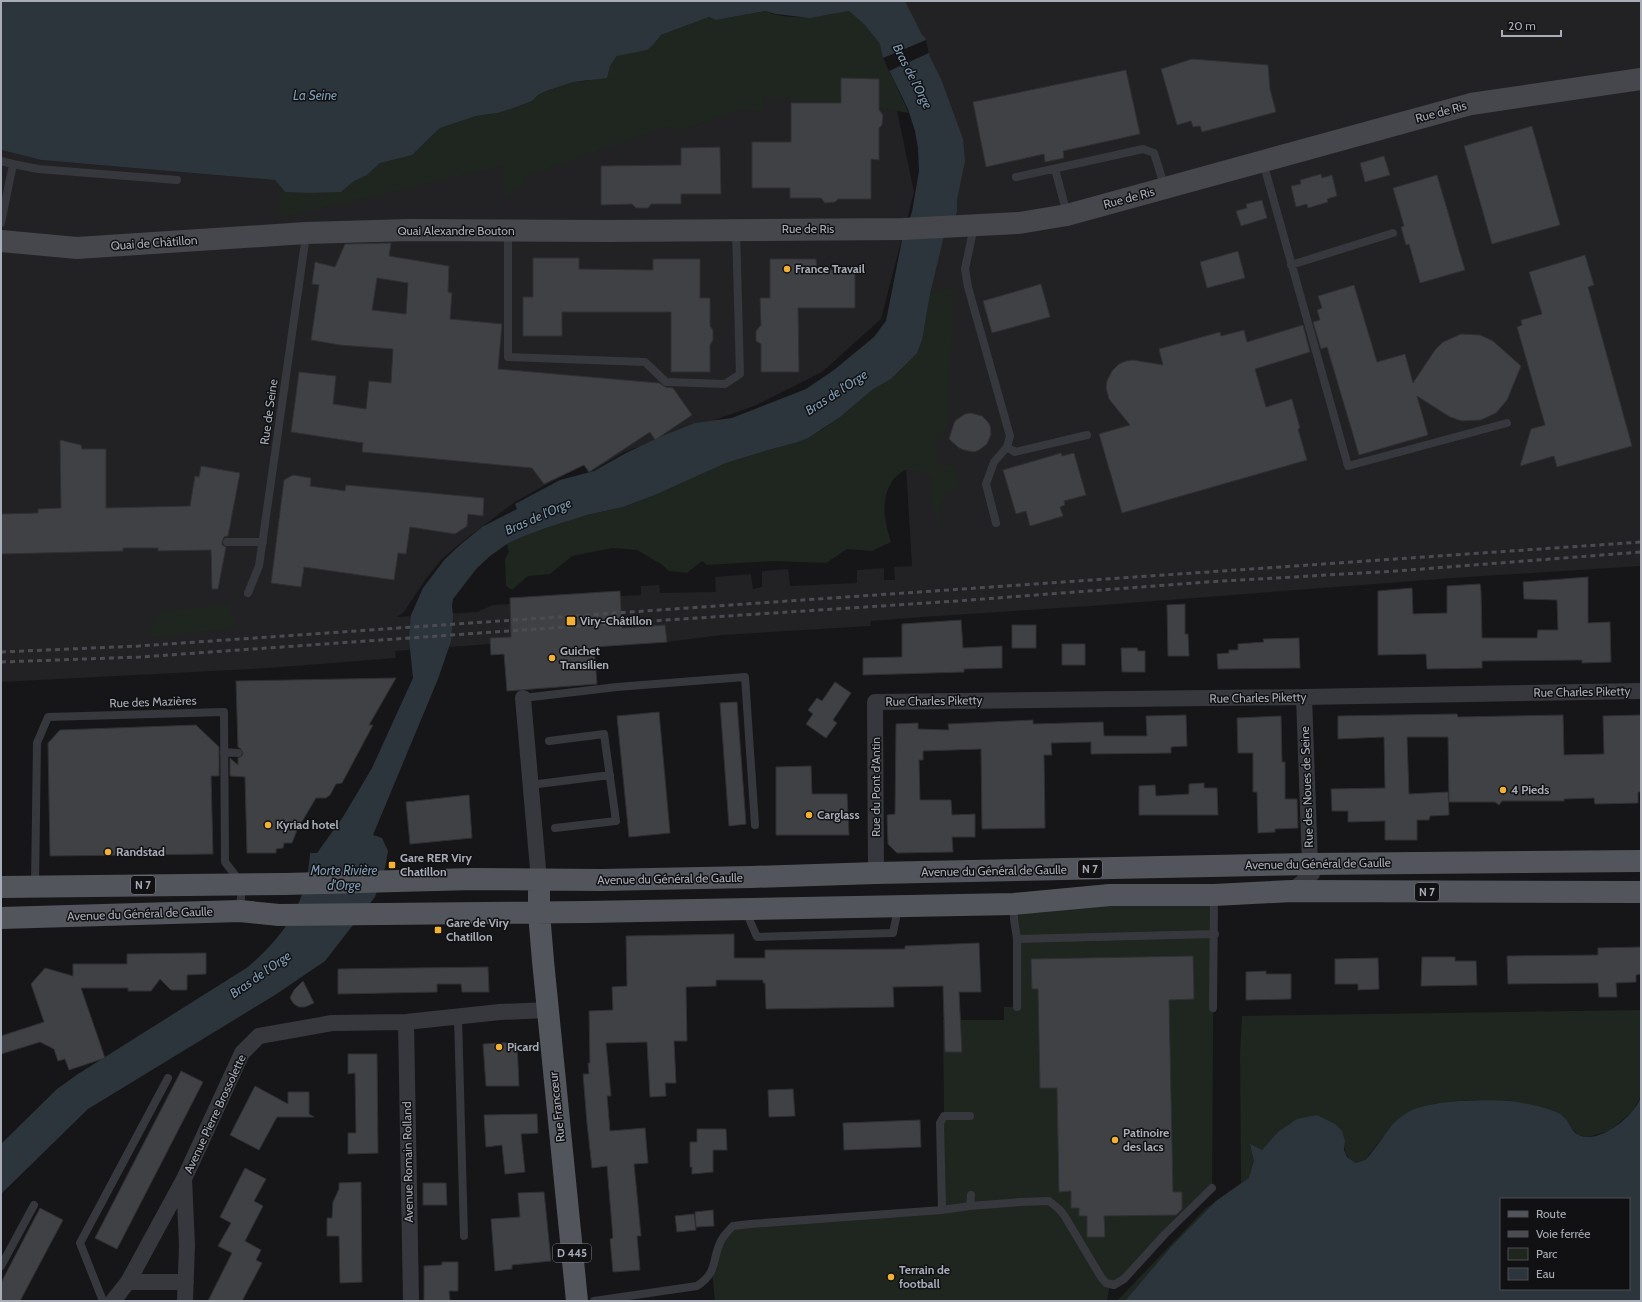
<svg xmlns="http://www.w3.org/2000/svg" width="1642" height="1302" font-family="Cabin,sans-serif">
<rect width="100%" height="100%" fill="#161618"/>
<path fill="#222225" d="M874,1L914,192L881,319L822,372L754,406L624,452L589,473L584,465L545,485L515,502L459,544L441,560L425,580L404,612L397,617L477,612L493,605L510,604V598L620,591V596L641,595V586L659,585L660,593L716,592L715,577L751,574L753,589L762,587V571L788,569L790,586L857,583V570L884,568V580H895L894,567L912,566L899,351L938,127L875,1H1641V566L1453,578L1090,606L923,617L871,621L870,626L722,635L667,642L595,647L597,684L509,691H507L504,654L490,644L395,651L396,658L268,668L1,682V150L41,160L275,180L285,192Z"/>
<path fill="#1e261f" d="M765,11C790,22 823,16 849,11L865,25L880,44L883,58L909,113L879,108V79L841,78V103H791L790,97H764L763,111L737,110L678,131L670,126L525,176V187L512,188V195L505,194V165L279,218L281,188L285,192L309,193L341,192L354,181L367,175L380,163L412,155L440,128L476,116L498,113L532,101L538,95L546,91L573,82L587,81L610,66L617,56L654,44L661,35L709,17L716,20Z
M952,288V320L948,428L936,440V464L953,466L958,477V491H946L939,513L942,531C933,511 931,499 932,477L925,471L904,470C900,474 893,478 891,483C880,502 885,523 891,542L872,551L847,549L826,563L774,561L707,565L702,561L687,573L669,571L661,564L637,550L613,548L572,556L550,574L528,576L512,590L506,586L505,559L509,552L507,544L522,537L546,528L587,515L623,507L655,495L726,463L772,449L795,443L823,429L839,418L872,390L891,379L917,353L922,340L930,294Z
M229,605L236,628L151,637C151,624 152,618 163,611Z
M1214,895L1212,1188L1129,1274L1110,1285L1107,1301H715L712,1271L722,1239L733,1226L942,1210L944,1116L943,1020H1004V1007H1017L1014,904Z
M1641,1010V1096L1632,1112L1609,1131L1588,1137L1579,1135L1573,1130L1564,1116L1510,1101L1467,1100L1433,1104L1410,1111L1392,1125L1365,1160L1356,1163C1345,1156 1344,1153 1345,1141L1271,1155L1147,1301H1117L1205,1209L1241,1183L1240,1053L1242,1016Z"/>
<path fill="#2c353c" fill-rule="evenodd" d="M1,1H905L922,35L925,37L930,57L941,79L963,139L965,161L957,200V212L943,240L930,294L922,340L917,353L891,379L872,390L839,418L808,438L795,443L772,449L726,463L655,495L623,507L587,515L546,528L522,537L507,544L490,556L477,568L453,599L452,606L453,616L451,641L438,679L373,835L382,838L388,851L385,868L375,897L325,961L275,995L88,1109L1,1194V1144L57,1089L78,1074L248,967C285,935 307,903 310,853H317L343,817L372,768L413,678L409,639L411,615L423,588L445,559L460,545L482,527L517,509L515,504L560,480L594,471L626,453L660,437L695,423L732,418L806,389L834,370L874,337L886,321L902,240L912,212L919,171L918,148L915,131L908,109L883,58L880,44L865,25L849,11L810,18L776,14L765,11L716,20L709,17L661,35L654,44L647,50L617,56L610,66L607,78L573,82L546,91L538,95L532,101L516,107L498,113L476,116L440,128L412,155L380,163L367,175L354,181L341,192L309,193L285,192L275,180L41,160L1,150Z
M1641,1096V1301H1125L1171,1247L1216,1201L1249,1178L1254,1161L1250,1144L1262,1150L1278,1132L1297,1119L1317,1115L1335,1124L1342,1131L1345,1141L1344,1150L1347,1157L1356,1163C1358,1162 1362,1161 1365,1160C1371,1155 1385,1134 1391,1126C1396,1121 1404,1114 1410,1111C1431,1100 1485,1099 1509,1101C1520,1102 1557,1109 1564,1117C1570,1122 1571,1132 1579,1135C1599,1145 1636,1115 1641,1096ZM1501,1199H1629V1289H1501Z"/>
<path fill="#161618" d="M926,40L929,53L889,71L883,58Z"/>
<path fill="#404145" stroke="#303034" fill-rule="evenodd" d="M1192,59L1268,65L1270,89L1276,112L1202,132L1200,126L1193,127L1191,121L1177,125L1161,69Z
M1126,70L1140,134L1063,151L1064,158L1045,162L1044,154L986,167L973,102Z
M841,78L879,79V110L883,115L882,125L879,128V160L871,159V199H838L835,202L825,203L821,198H790V188H752V142H791V103H841Z
M1532,126L1560,225L1492,244L1464,146Z
M720,147L721,194H681V204H651L648,208H636L632,204L601,205V166L681,165V148Z
M1384,156L1390,175L1365,182L1360,163Z
M1321,174L1322,178L1332,175L1337,196L1327,199L1328,202L1308,208L1307,204L1296,207L1291,186L1301,184L1300,180Z
M1437,175L1465,270L1420,283L1409,244L1406,245L1401,227L1404,226L1393,188Z
M1262,200L1267,218L1241,226L1236,211L1247,208L1246,204Z
M391,243L389,256L449,266L448,292L452,293L450,319L502,324L498,369L659,383L665,387L673,388L692,415L655,440L650,432L589,472L584,465L544,484L532,468L362,452L363,443L291,432L299,372L336,376L333,404L366,409L369,381L391,383L393,349L340,345L311,340L319,285L312,284L315,262L335,267L345,244ZM377,278L408,283L406,314L372,310Z
M1238,251L1245,278L1207,288L1200,262Z
M1585,255L1594,285L1588,287L1632,446L1557,467L1554,456L1520,466L1531,429L1545,425L1517,327L1522,325L1521,320L1542,314L1529,272Z
M533,258H579V269L653,270V259H700V298H710V326L713,330V340L710,345V372H671V312H562V336H523V297H533Z
M770,259H816L817,270H855V308H798L799,372H761V344L756,341V331L761,325L760,298H770Z
M1041,284L1050,317L992,333L983,301Z
M1354,285L1377,362L1405,354L1413,383L1435,350L1443,342L1461,334L1480,335L1493,341L1521,366L1507,400L1496,413L1481,420L1462,421L1450,417L1417,396L1428,435L1359,455L1327,347L1321,349L1313,322L1320,320L1317,310L1322,308L1318,296Z
M1303,325L1310,352L1255,369L1266,407L1292,399L1300,428L1298,429L1307,460L1122,513L1099,434L1130,425L1109,399L1106,388L1107,381L1112,371L1119,364L1126,361L1133,360L1163,365L1159,349L1220,332L1221,336L1244,330L1247,342Z
M971,413L982,416L987,421L990,425L991,434L987,444L979,450L974,452L964,450L959,448L949,439L954,423L956,420L965,414Z
M60,440L81,445L82,449H106V508L190,506L195,476L199,477L201,466L240,473L228,536L224,537L222,542V545L226,547L218,589H212L211,550L158,551V548H123V551L1,554V514L38,513V509L61,508Z
M1061,453L1062,456L1074,453L1086,495L1064,501L1065,505L1060,507L1063,516L1030,526L1026,511L1016,514L1003,470Z
M293,475L311,478L310,486L345,491L346,485L484,498L483,516L468,514L467,526L455,534L410,527L406,554L398,553L394,580L304,567L301,587L271,583L284,480Z
M1588,577V623L1610,622L1611,662L1582,663V660L1482,661V668L1427,669L1426,654L1378,655V591L1412,588L1413,614L1447,613V586L1480,584L1481,591L1482,638H1537L1538,630H1558L1557,600L1524,599L1523,582Z
M620,591L622,628L665,625L667,642L594,647L597,684L507,691L504,654L491,655L490,638L511,637L510,598Z
M1185,604V634H1188L1189,656H1168L1167,605Z
M961,620L963,648L1002,646V668L964,669V672L863,675V658L902,657V624Z
M1012,625H1036V648H1012Z
M1299,638L1300,668L1218,669L1217,654L1229,653V650H1238V644L1264,642L1263,639Z
M1062,644H1085V665H1062Z
M1121,648H1137L1138,651H1145V672H1122Z
M396,678L369,725H373L342,783L336,784L330,795L326,798H316L297,830L292,843H284L283,848L276,849V853H247L245,777L230,776V758L238,765V758L242,756L243,753L241,749L238,747L236,681Z
M835,682L851,693L833,720L837,723L826,738L806,724L813,714L808,710L817,698L822,701Z
M737,702L746,824L729,826L720,703Z
M659,712L670,833L629,837L617,716Z
M1457,714L1458,717L1563,715L1564,755L1604,754L1603,716L1641,715V792H1638V803L1595,804L1594,798L1564,799V801H1502L1499,805L1495,802H1449L1448,737H1407L1409,794L1448,792L1449,815L1430,816L1429,820H1417V840H1385V821L1348,822V811H1332L1331,789L1385,788L1384,737L1338,739V716Z
M1186,715L1187,746L1171,747V753L1091,754V742L1051,743L1052,755H1044L1045,828L982,829L981,749L923,751V760H919L920,800H951L952,815L975,814V837H952L953,852L897,853L888,844L887,815L895,814L896,724L918,723V729L949,730L948,724L1033,720V724L1103,722L1104,736H1147L1146,716Z
M1281,716L1282,762H1285V799H1297L1298,828L1275,829V832L1258,833L1257,792H1253V753H1238L1237,718Z
M196,725L219,747V776H211L213,854L50,856L48,743L60,730Z
M811,766L812,794H847L849,835H776V767Z
M1204,783V788H1217L1218,815H1139V786L1155,785L1156,796L1189,794V784Z
M469,795L472,838L410,844L406,802Z
M734,934V958H765V950L905,949V946L979,943L981,992H959L962,1052H945L943,986L893,987L894,1007L766,1009L765,983H763V980H716V986L686,987L687,1041H674L676,1083H665L666,1096L650,1097L647,1042L606,1043L611,1096H607L610,1131L645,1128L648,1163L634,1164L641,1236H637L640,1270L613,1272L610,1239L613,1238L607,1166L592,1168L587,1123L583,1074H589L588,1063H590L589,1011L613,1010L612,987L627,986L626,936Z
M1641,947V974L1636,975V982L1616,983L1617,997H1599L1598,983L1508,984L1507,956L1598,955V948Z
M206,953V974L187,975V990H171L160,979L151,991H128V988H81L105,1058L69,1070L65,1059L58,1061L54,1049L40,1042L1,1054V1036L44,1022L31,984L45,968L73,976V964H127V954Z
M1193,956L1194,999L1169,1000L1173,1192H1182V1209L1176,1215L1104,1216L1105,1237H1087V1216H1079V1208H1071V1191L1059,1192L1057,1088H1040L1038,989H1032L1031,959Z
M1422,957H1455V961H1476L1477,985L1421,986Z
M1378,958L1379,989L1358,990V984H1335V959Z
M488,967L489,992H462L461,984H437V992L338,994V969Z
M1266,971V974H1291V999L1246,1000V972Z
M303,981L314,1003L305,1007H299L294,1004L290,998L294,990Z
M517,1042L519,1086H486L483,1044Z
M348,1054H377L378,1153L348,1154V1133H356L355,1073L348,1074Z
M181,1071L203,1082L117,1249L95,1238Z
M255,1086L288,1104V1092H309V1114L314,1117H277L259,1150L230,1135Z
M793,1089L795,1116L769,1117L768,1090Z
M537,1114L538,1133L521,1134L525,1172L505,1174L502,1145L486,1147L484,1115Z
M920,1120L921,1147L844,1150L843,1123Z
M697,1129H726L727,1150H713V1172L692,1174V1167H690V1142H697Z
M245,1168L266,1179L254,1201L263,1206L245,1241L261,1250L256,1260L262,1263L242,1301H208L232,1253L218,1246L231,1223L220,1217Z
M361,1182L362,1282L340,1283L339,1236H327V1218H332L333,1202L339,1189V1183Z
M423,1183H446L447,1205H423Z
M544,1192L551,1261L512,1265V1269L495,1271L491,1219L520,1217L518,1193Z
M40,1208L63,1220L20,1301H1V1283Z
M713,1210L714,1226L696,1227L695,1212Z
M694,1214L696,1230L677,1232L675,1216Z
M442,1262H458V1291H449L450,1301H424V1266L442,1265Z"/>
<g fill="none" stroke-linecap="round" stroke-linejoin="round">
<path stroke="#37383d" stroke-width="8" d="M1,161L13,164L1,223
M1263,162L1348,466L1507,423
M13,164L38,169L177,180
M1055,169L1067,214
M1016,177L1143,149L1154,153L1165,188
M974,226L965,269L968,287L1010,436L1007,447L994,462L986,484L996,523
M508,231V357L645,362L666,382L725,384L740,374L736,230
M1291,265L1393,233
M1007,447L1015,452L1087,435
M227,542H263
M248,593L259,566L306,235
M523,698L617,687L745,677L755,825
M549,741L604,734L616,821L555,828
M224,752L238,753
M530,785L610,775
M35,885L37,743L48,717L224,712L225,862L242,884L240,910
M1014,904V919L1017,939V1007
M747,910L750,921L757,937L893,933L898,908
M1017,939L1215,934
M1213,1008L1214,896
M458,1017L464,1236
M970,1206L971,1195
M942,1210L940,1123L944,1116H970
M1,1266L34,1205
M103,1301L80,1243L168,1078
M594,1301L697,1286C720,1271 711,1257 722,1239C725,1234 729,1230 733,1226L750,1224L942,1210L970,1206L1020,1202L1049,1201L1059,1209L1064,1215L1101,1277L1106,1283L1114,1285L1124,1279L1165,1234L1212,1188"/>
<path stroke="#37383d" stroke-width="16" d="M523,698L539,880
M876,873L875,702L1304,697L1641,691
M1292,891L1312,874L1310,864L1304,697
M406,1022L411,1301
M184,1179L187,1245L185,1301
M128,1282H186
M113,1301L128,1282L184,1179L242,1053L259,1036L332,1023L406,1022L500,1012L548,1010"/>
<path stroke="#45474d" stroke-width="22" d="M1,241L77,248L306,233L409,230L606,231L903,229L1019,223L1067,215L1471,104L1641,79"/>
<path stroke="#53555c" stroke-width="22" d="M539,880V913L543,961L577,1301
M1,887L285,884L473,879L601,880L751,877L876,873L1310,864L1641,861
M1,918L240,911L279,915L587,912L1014,904L1110,895H1214L1292,891L1641,892"/>
<path stroke="#4a4c52" stroke-width="3" stroke-dasharray="5 4" stroke-linecap="butt" d="M1,652L139,646L1641,542
M1,662L140,657L636,622L957,601L1207,582L1396,571L1641,552"/>
</g>
<g fill="#f2b134" stroke="#111113" stroke-width="1.5">
<circle cx="787" cy="269" r="4"/>
<rect x="566" y="616" width="10" height="10" rx="2"/>
<circle cx="552" cy="658" r="4"/>
<circle cx="1503" cy="790" r="4"/>
<circle cx="809" cy="815" r="4"/>
<circle cx="268" cy="825" r="4"/>
<circle cx="108" cy="852" r="4"/>
<rect x="388" y="861" width="8" height="8" rx="2"/>
<rect x="434" y="926" width="8" height="8" rx="2"/>
<circle cx="499" cy="1047" r="4"/>
<circle cx="1115" cy="1140" r="4"/>
<circle cx="891" cy="1277" r="4"/>
</g>
<g text-anchor="middle" stroke-width="3" stroke-linejoin="round" paint-order="stroke">
<g fill="#111113" stroke="#7b7e86" stroke-width="1">
<rect x="1078" y="860" width="24" height="18" rx="3"/>
<rect x="131" y="876" width="24" height="18" rx="3"/>
<rect x="1415" y="883" width="24" height="18" rx="3"/>
<rect x="553" y="1244" width="38" height="18" rx="3"/>
</g>
<g font-size="11" font-weight="bold" fill="#a8adb8">
<text x="1090" y="873">N 7</text>
<text x="143" y="889">N 7</text>
<text x="1427" y="896">N 7</text>
<text x="572" y="1257">D 445</text>
</g>
<g font-size="12" fill="#a8adb8" stroke="#111113">
<text transform="translate(1441 112) rotate(-15)" y="4">Rue de Ris</text>
<text transform="translate(1129 198) rotate(-15)" y="4">Rue de Ris</text>
<text x="808" y="233">Rue de Ris</text>
<text x="456" y="235">Quai Alexandre Bouton</text>
<text transform="translate(154 243) rotate(-4)" y="4">Quai de Châtillon</text>
<text transform="translate(269 412) rotate(-82)" y="4">Rue de Seine</text>
<text transform="translate(1582 692) rotate(-1)" y="4">Rue Charles Piketty</text>
<text transform="translate(1258 698) rotate(-1)" y="4">Rue Charles Piketty</text>
<text transform="translate(934 701) rotate(-1)" y="4">Rue Charles Piketty</text>
<text transform="translate(153 702) rotate(-2)" y="4">Rue des Mazières</text>
<text transform="translate(876 787) rotate(-90)" y="4">Rue du Pont d'Antin</text>
<text transform="translate(1307 787) rotate(-92)" y="4">Rue des Noues de Seine</text>
<text transform="translate(1318 864) rotate(-1)" y="4">Avenue du Général de Gaulle</text>
<text transform="translate(994 871) rotate(-1)" y="4">Avenue du Général de Gaulle</text>
<text transform="translate(670 879) rotate(-1)" y="4">Avenue du Général de Gaulle</text>
<text transform="translate(140 914) rotate(-2)" y="4">Avenue du Général de Gaulle</text>
<text transform="translate(557 1107) rotate(-96)" y="4">Rue Francœur</text>
<text transform="translate(215 1114) rotate(-65)" y="4">Avenue Pierre Brossolette</text>
<text transform="translate(408 1162) rotate(-91)" y="4">Avenue Romain Rolland</text>
</g>
<g font-size="12" font-weight="bold" fill="#a8adb8" stroke="#111113" text-anchor="start">
<text x="795" y="273">France Travail</text>
<text x="580" y="625">Viry-Châtillon</text>
<text x="560" y="655">Guichet<tspan x="560" dy="14">Transilien</tspan></text>
<text x="1511" y="794">4 Pieds</text>
<text x="817" y="819">Carglass</text>
<text x="276" y="829">Kyriad hotel</text>
<text x="116" y="856">Randstad</text>
<text x="400" y="862">Gare RER Viry<tspan x="400" dy="14">Chatillon</tspan></text>
<text x="446" y="927">Gare de Viry<tspan x="446" dy="14">Chatillon</tspan></text>
<text x="507" y="1051">Picard</text>
<text x="1123" y="1137">Patinoire<tspan x="1123" dy="14">des lacs</tspan></text>
<text x="899" y="1274">Terrain de<tspan x="899" dy="14">football</tspan></text>
</g>
<g font-size="13" font-style="italic" fill="#7f9bb3" stroke="#111113">
<text transform="translate(913 76) rotate(63)" y="5">Bras de l'Orge</text>
<text x="315" y="100">La Seine</text>
<text transform="translate(836 392) rotate(-33)" y="5">Bras de l'Orge</text>
<text transform="translate(538 516) rotate(-24)" y="5">Bras de l'Orge</text>
<text x="344" y="875">Morte Rivière<tspan x="344" dy="15">d'Orge</tspan></text>
<text transform="translate(260 974) rotate(-35)" y="5">Bras de l'Orge</text>
</g>
</g>
<rect width="1642" height="1302" fill="none" stroke="#a8adb8" stroke-width="4"/>
<rect x="1500" y="1198" width="130" height="92" fill="#111113" stroke="#4d4f55"/>
<rect x="1508" y="1211" width="20" height="6" fill="#53555c" stroke="#4d4f55"/>
<text x="1536" y="1218" font-size="12" fill="#a8adb8">Route</text>
<rect x="1508" y="1231" width="20" height="6" fill="#4a4c52" stroke="#4d4f55"/>
<text x="1536" y="1238" font-size="12" fill="#a8adb8">Voie ferrée</text>
<rect x="1508" y="1248" width="20" height="12" fill="#1e261f" stroke="#4d4f55"/>
<text x="1536" y="1258" font-size="12" fill="#a8adb8">Parc</text>
<rect x="1508" y="1268" width="20" height="12" fill="#2c353c" stroke="#4d4f55"/>
<text x="1536" y="1278" font-size="12" fill="#a8adb8">Eau</text>
<path d="M1502 30v6h59v-6" fill="none" stroke="#a8adb8" stroke-width="2"/>
<text x="1508" y="30" font-size="12" fill="#a8adb8" stroke="#111113" stroke-width="3" paint-order="stroke">20 m</text>
</svg>
